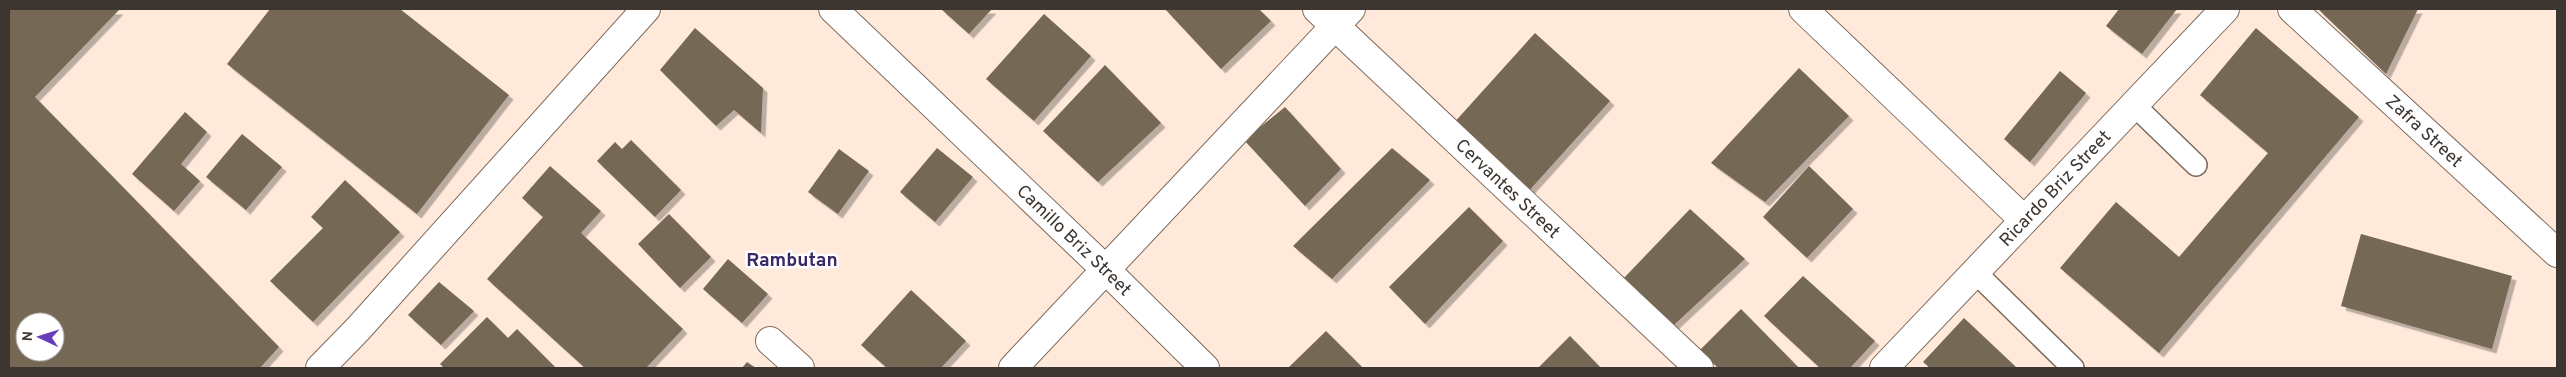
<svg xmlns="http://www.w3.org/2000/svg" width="2566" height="377" font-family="Overpass,sans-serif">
<defs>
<filter id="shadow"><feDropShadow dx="4.5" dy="4.5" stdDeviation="0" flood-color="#0004"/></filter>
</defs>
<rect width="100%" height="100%" fill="#ffe9da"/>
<path fill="#746755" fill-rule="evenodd" filter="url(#shadow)" d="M9,9L119,10L35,97L279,347L260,368H9ZM25,322H55V352H25Z
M270,9H400L509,95L417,214L227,64Z
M941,9H992L969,34Z
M1165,9H1259L1271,21L1221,69Z
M2119,9H2177L2142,54L2106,26Z
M2318,9H2418L2386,74Z
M1044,14L1091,56L1034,121L986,79Z
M695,28L763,88L761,133L734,110L716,126L660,70Z
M2256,28L2359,117L2159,353L2060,268L2116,202L2179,257L2268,153L2200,95Z
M1535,33L1610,101L1527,193L1452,125Z
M1105,65L1161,123L1098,182L1043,131Z
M1799,68L1849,116L1765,202L1711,163Z
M2060,71L2086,93L2030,162L2004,139Z
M1285,107L1341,169L1305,206L1244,140Z
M185,112L207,132L181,164L200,181L174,211L132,174Z
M242,134L282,167L246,210L206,177Z
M631,140L681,190L655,217L597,161L615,142L622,149Z
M937,148L973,177L935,222L900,192Z
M1392,148L1430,180L1332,279L1293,246Z
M839,149L869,171L838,214L808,192Z
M550,166L601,211L581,233L683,329L646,368H585L487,279L543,217L522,198Z
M1809,166L1853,209L1807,258L1763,217Z
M345,180L400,232L313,322L270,281L323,228L311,217Z
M1469,207L1503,241L1425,324L1389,287Z
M1690,209L1745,259L1674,325L1624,278Z
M669,214L711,257L680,288L638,244Z
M2361,234L2512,276L2492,349L2341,306Z
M728,259L768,294L742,323L703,289Z
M1803,276L1875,341L1850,368H1820L1764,316Z
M439,282L474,311L441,345L408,315Z
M911,290L966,341L941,368H887L861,345Z
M1741,309L1799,368H1718L1700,350Z
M487,317L508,338L517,329L556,368H444L440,364Z
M1964,318L2017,368H1930L1923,362Z
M1326,331L1363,368H1288Z
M1570,336L1601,368H1538Z
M747,362L756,368H742Z"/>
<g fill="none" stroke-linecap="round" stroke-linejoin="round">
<defs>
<path id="service" d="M2134,105L2196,165
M1975,272L2073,368"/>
<g id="minor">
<path id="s1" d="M833,9L1106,270L1205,368"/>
<path id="s2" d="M1317,9L1699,368"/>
<path d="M1803,9L2024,220"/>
<path id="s3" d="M2292,9L2557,253"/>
<path d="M770,341L800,368"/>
<path d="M320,368L358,329L646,9"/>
<path d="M1013,368L1351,9"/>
</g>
<g id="tertiary">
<path id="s4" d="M1884,368L2225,9"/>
</g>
</defs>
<use href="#service" stroke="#7d6b5d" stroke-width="24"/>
<use href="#minor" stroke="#7d6b5d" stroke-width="30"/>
<use href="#tertiary" stroke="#7d6b5d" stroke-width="30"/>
<use href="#service" stroke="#fff" stroke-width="21"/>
<use href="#minor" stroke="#fff" stroke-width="28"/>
<use href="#tertiary" stroke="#fff" stroke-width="28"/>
</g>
<g text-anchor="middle" stroke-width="5" stroke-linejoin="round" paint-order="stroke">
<g font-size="18" fill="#3d352f" stroke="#fff">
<text dy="6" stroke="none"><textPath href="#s3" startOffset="180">Zafra Street</textPath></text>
<text dy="6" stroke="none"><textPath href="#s2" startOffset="262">Cervantes Street</textPath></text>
<text dy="6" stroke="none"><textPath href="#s4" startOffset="248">Ricardo Briz Street</textPath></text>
<text dy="6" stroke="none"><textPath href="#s1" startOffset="334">Camillo Briz Street</textPath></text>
</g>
<g font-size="19" font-weight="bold" fill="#3a2964" stroke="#fff">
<text x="792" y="266">Rambutan</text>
</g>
</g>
<rect width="2566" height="377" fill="none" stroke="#3d352f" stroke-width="20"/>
<g transform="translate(40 337) rotate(274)"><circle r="24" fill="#ffffff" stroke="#b1aeac"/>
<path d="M0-4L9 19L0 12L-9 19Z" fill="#663eb7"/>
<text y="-8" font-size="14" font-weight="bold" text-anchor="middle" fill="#3d352f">N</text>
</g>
</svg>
